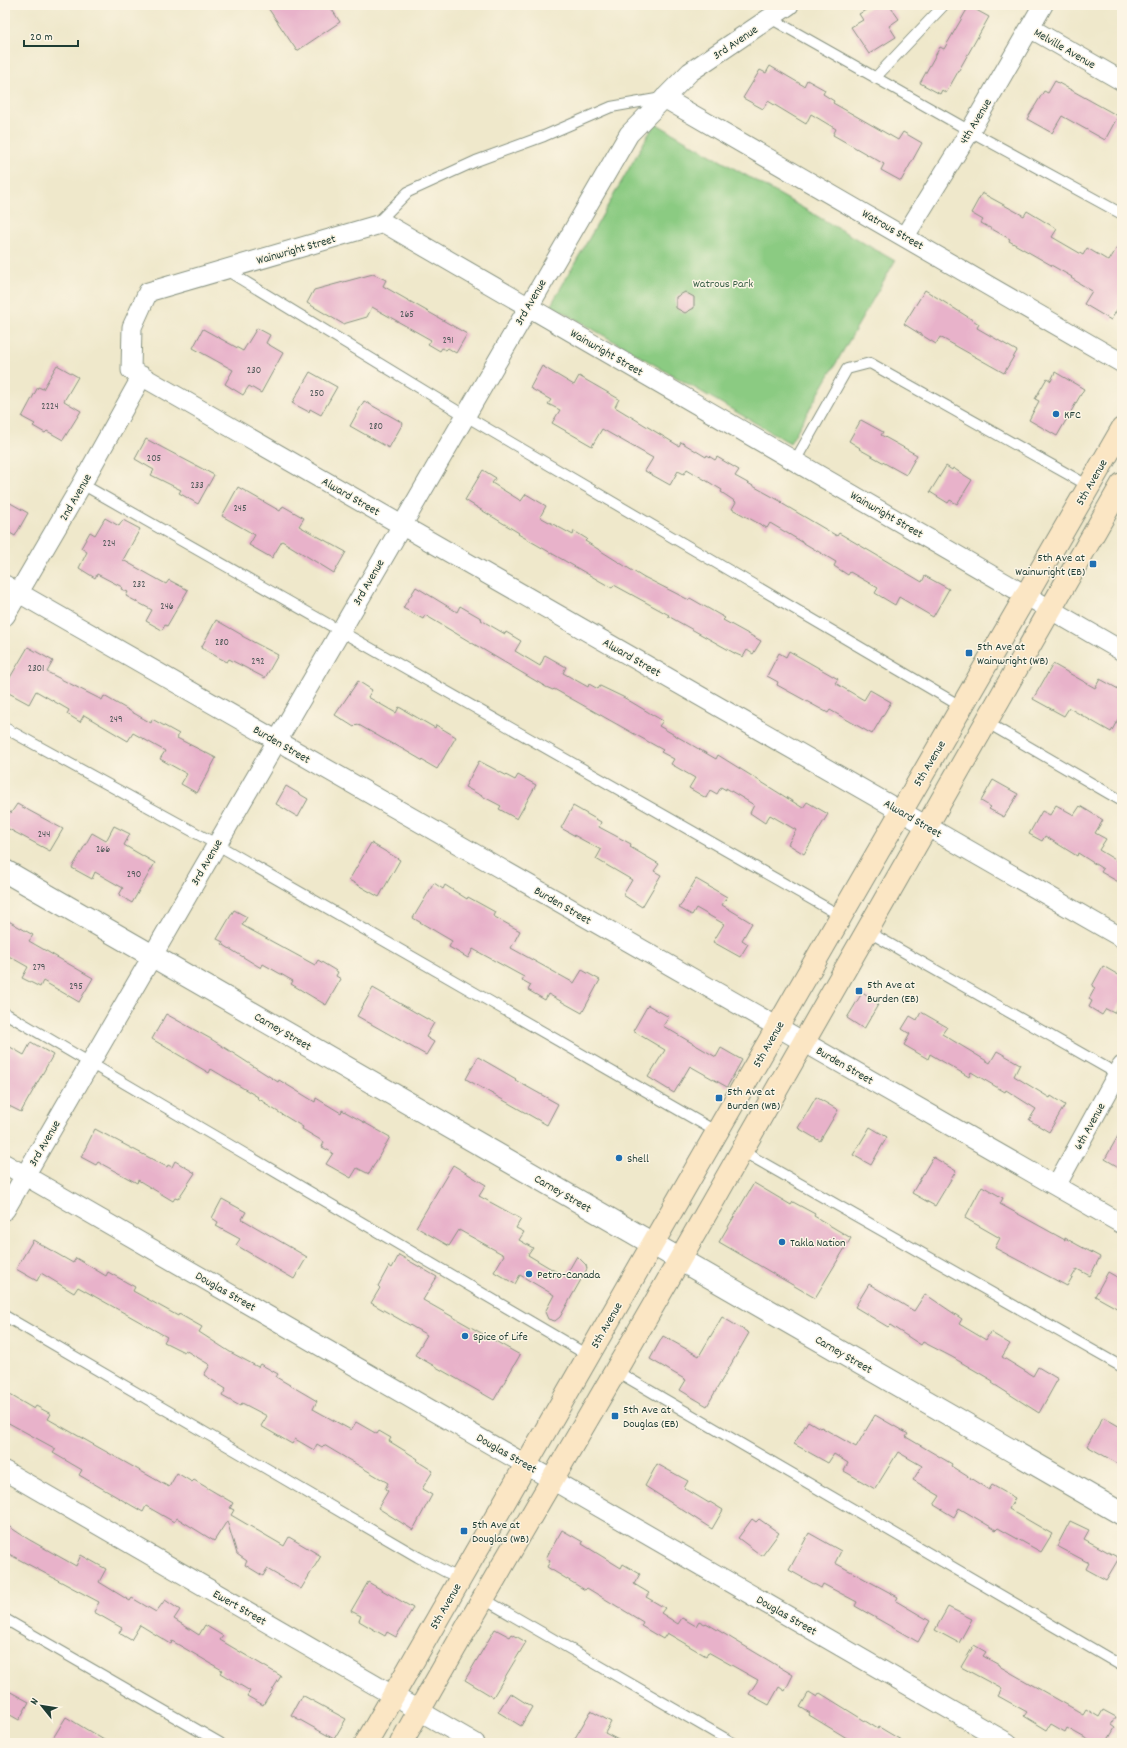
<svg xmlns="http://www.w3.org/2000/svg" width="1127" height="1748" font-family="Dekko,sans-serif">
<rect width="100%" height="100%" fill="#fcf5e5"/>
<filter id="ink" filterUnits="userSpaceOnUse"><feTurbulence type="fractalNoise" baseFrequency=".025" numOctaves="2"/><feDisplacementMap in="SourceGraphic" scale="8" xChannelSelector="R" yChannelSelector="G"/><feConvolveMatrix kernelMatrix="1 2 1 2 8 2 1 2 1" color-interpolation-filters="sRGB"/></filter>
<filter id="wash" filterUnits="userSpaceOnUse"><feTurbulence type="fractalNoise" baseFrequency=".012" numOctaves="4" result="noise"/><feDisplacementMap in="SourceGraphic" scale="16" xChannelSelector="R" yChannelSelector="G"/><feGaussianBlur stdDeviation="0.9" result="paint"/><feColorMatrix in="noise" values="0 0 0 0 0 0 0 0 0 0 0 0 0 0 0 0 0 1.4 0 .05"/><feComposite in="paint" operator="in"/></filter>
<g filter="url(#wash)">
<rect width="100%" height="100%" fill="#efe8cb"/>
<path fill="#8bcb82" stroke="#55845b" d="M655,123L895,261L790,443L551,305Z"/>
<g id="blocks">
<path fill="#e8b2ca" d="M266,5H329L340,22L297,51Z
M874,5H889L899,19L889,26L896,37L869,54L851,27L863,20L859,14Z
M969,6L989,17L946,93L942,90L940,94L920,83L940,47L944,49Z
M770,66L804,86L807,80L825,90L823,94L834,101L833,103L898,140L903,132L922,143L901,181L881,170L884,164L833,135L836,129L811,114L806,124L768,101L763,109L743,98L760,70L766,73Z
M1055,81L1118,116L1105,140L1062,116L1052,133L1027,119L1044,91L1048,93Z
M982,193L1024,216L1027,211L1057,229L1052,237L1083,255L1087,248L1109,261L1122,239V301L1111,320L1084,304L1092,291L1071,278L1072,277L1009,241L1010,239L981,223L983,220L971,213Z
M373,274L386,280L383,286L467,334L456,353L448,348L446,350L442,348L440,351L428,344L431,340L372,307L367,317L343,324L307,303L314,290Z
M925,290L979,324L977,328L1017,351L1004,373L940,337L936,344L904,324Z
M685,292L694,297V308L685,313L676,308V297Z
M257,328L270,335L266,343L283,353L261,393L249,386L243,395L225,384L233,370L193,348L203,329L243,351Z
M57,365L78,377L64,401L81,411L63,440L47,431L45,433L33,426L35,424L22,417L38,387L43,389Z
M542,366L574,385L579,376L619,399L615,407L679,446L681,442L706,457L707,455L715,460L717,457L739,470L735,476L782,502L781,503L837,536L839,533L922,582L925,576L949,589L933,617L899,597L895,605L875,593L878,588L850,572L848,575L834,566L836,562L770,523L767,528L732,509L736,502L721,492L722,490L687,469L684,474L678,471L670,485L645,471L653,458L602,429L592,446L552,423L560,410L548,404L551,400L530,388Z
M310,372L337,387L321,415L310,409L309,412L292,403Z
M1055,372L1084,389L1057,436L1029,420L1039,401L1035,399L1047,378L1051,381Z
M364,401L403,423L389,448L350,426Z
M861,420L883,432L881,435L917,455L906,475L859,449L860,448L849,441Z
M146,439L214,475L198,504L179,493L181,490L151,475L154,470L135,459Z
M946,466L952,470L953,468L972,480L957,504L950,500L948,503L930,492Z
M483,470L496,478L492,483L521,501L526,494L546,506L540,517L573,535L574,531L587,539L585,541L644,578V577L689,600L690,598L725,618L723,620L761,641L753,654L747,650L743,657L736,654L668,616L669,615L614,585L612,588L518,534L519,533L465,500Z
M238,487L280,511L283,506L304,518L299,526L346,552L334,573L282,541L272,558L249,545L255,535L222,516Z
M5,500L28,513L15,536L5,530Z
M105,518L119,526L123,520L140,529L123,560L166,584L169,580L188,590L167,626L165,625L162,630L146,621L152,610L126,596L128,592L121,589L122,587L97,574L95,578L79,568L87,552L81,548L90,532L95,535Z
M416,587L457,612L460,606L479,617L482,619L481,620L505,634L506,632L521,641L515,651L540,666L545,655L566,667L563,673L588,687L589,684L598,689L600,686L623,697L663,721L659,726L716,759L718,755L803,808L807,802L828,814L804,854L788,844L796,830L770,815L765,823L750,813L754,805L726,788V790L721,787L717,794L710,790L706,798L689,788L695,778L671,764L674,759L661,752L663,750L554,689L553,690L546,687L425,615L423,619L403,608Z
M216,620L242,635V636L278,655L265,678L229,659L227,662L201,648Z
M28,647L53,661L47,672L102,700L104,696L151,723L152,719L179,734L177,738L216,758L197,793L181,784L187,774L160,759L165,751L133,733L128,741L84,715L80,722L67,714L69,710L36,691L29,704L5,691V686Z
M789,651L838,679L835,683L864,700L870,690L891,702L872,734L830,710L828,713L777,685L778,682L767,676L779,653L786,657Z
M1053,664L1095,688L1100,679L1122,691V712L1111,732L1069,708L1064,716L1033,699Z
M358,681L372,690L368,697L396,713L399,707L435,728L436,725L456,737L437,769L394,744V745L357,724L354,727L335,715Z
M479,761L515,780L518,775L536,785L517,819L499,809L501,806L465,787Z
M993,780L1018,794L1004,817L989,809L991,807L981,801Z
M286,786L308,799L298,817L276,804Z
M17,804L63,829L50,851L5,827V809L11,813Z
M1056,805L1074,815L1080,806L1103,820L1095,833L1106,839L1099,850L1122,864V884L1101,872L1103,869L1078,853L1077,856L1045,836L1042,841L1029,834L1042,811L1050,815Z
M573,806L601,822L599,827L631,844L630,847L659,864L654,871L661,875L642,907L623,895L632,880L596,859L601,850L561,828Z
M114,826L130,834L124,845L155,863L132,903L119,895L123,888L95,872L92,879L72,868L92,833L106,841Z
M371,843L400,860L379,897L349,880Z
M696,879L727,897L722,905L752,923L742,940L748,944L740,957L713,942L724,924L696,908L692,915L679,908Z
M434,883L443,889L445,885L467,899L468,897L495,912L493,916L520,931L511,948L574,983L582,970L600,980L582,1013L548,994L545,1000L528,990L531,985L522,980L524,977L473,949L468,958L449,947L452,941L413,918Z
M234,910L247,917L242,925L249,929L315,965L318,960L338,972L336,976L341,979L326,1005L291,984L293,981L263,964L261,968L222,944L223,942L217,939Z
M5,919L33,935L29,941L93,978L79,1002L43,981L40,987L22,978L28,967L5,954Z
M1103,966L1122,977V999L1114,1013L1106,1009L1102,1015L1089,1007L1092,1001L1089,999L1095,988L1092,986Z
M373,988L434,1023L426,1037L434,1042L426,1055L357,1016Z
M862,993L879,1003L864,1029L847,1018Z
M648,1005L669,1017L663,1026L716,1057L721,1048L742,1060L727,1087L690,1066L674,1093L648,1077L665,1050L633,1031Z
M921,1012L947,1027L942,1034L990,1063L997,1051L1020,1064L1014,1076L1050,1098L1051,1096L1065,1105L1049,1132L1029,1120L1036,1109L1006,1090L1005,1092L971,1072L969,1077L930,1054L928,1059L904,1045L910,1034L902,1029L910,1016L917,1020Z
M166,1014L211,1039L278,1082L279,1080L315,1102L316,1098L341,1113L342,1110L390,1137L369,1174L357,1168L351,1178L326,1164L333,1153L322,1147L324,1142L302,1129L303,1127L265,1104L266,1103L257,1098L258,1097L211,1069L209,1073L152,1039Z
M31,1042L53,1055L21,1112L5,1104V1044L24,1055Z
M478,1057L516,1079L515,1080L558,1104L547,1125L466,1079Z
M816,1097L838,1110L820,1141L798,1128Z
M870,1127L887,1137L871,1165L853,1155Z
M95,1129L167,1167L168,1165L172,1167L175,1161L195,1173L178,1199L175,1198L173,1201L138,1180L137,1183L98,1162L96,1165L81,1157Z
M1122,1129V1169L1105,1159Z
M933,1157L956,1171L935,1206L912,1193Z
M453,1165L486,1185L479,1196L521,1219L516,1228L524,1232L519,1240L533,1248L528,1255L565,1277L577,1256L586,1265L587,1269L560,1317L555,1321L548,1319L545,1312L554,1295L520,1275L515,1284L494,1272L504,1255L459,1230L449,1246L416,1227Z
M754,1183L791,1205L793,1202L815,1214L814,1216L851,1238L815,1298L719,1242Z
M982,1186L1003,1198L1000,1204L1065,1240V1238L1100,1257L1090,1276L1077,1269L1067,1286L995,1248L1000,1238L965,1218Z
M222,1199L246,1212L242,1219L307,1257L294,1279L236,1245L240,1239L216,1226L218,1222L212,1218Z
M33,1240L73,1263L76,1258L106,1276L108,1272L135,1287L133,1291L178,1316L179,1314L202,1327L199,1332L230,1352L258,1367L260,1364L278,1374L276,1377L317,1401L313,1409L351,1430L356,1422L377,1434L379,1431L391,1438L389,1441L418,1459L417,1461L433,1471L422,1489L432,1495L413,1530L378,1508L388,1491L385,1489L388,1483L324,1445L322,1447L317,1444L314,1450L295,1439L292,1444L261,1426L267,1416L242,1403L240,1406L222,1396L226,1389L204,1375L210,1365L185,1350L184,1352L164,1342L167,1337L78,1287L74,1293L41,1273L37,1281L16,1269Z
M399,1255L437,1277L423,1300L520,1355L494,1400L415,1355L427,1335L371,1303L380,1288L378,1286L389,1266L392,1268Z
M1108,1272L1122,1280V1311L1095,1296Z
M869,1284L914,1311L925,1294L962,1319L959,1324L986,1340L990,1332L1010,1344L1002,1357L1033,1376L1038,1367L1058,1379L1039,1413L992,1383L993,1381L952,1357L923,1342L921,1345L890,1325L888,1327L855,1307Z
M722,1317L749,1333L707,1406L680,1390L686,1380L650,1359L663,1336L699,1356Z
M5,1392L34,1409L36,1406L51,1414L48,1419L169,1487L177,1473L192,1482L194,1480L233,1503L230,1508L234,1510L231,1515L284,1546L289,1537L321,1556L301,1589L267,1569L263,1576L245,1565L247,1561L237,1554L227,1521L214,1541L177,1518L174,1522L146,1506L143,1512L79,1475L82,1470L53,1453L56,1449L5,1421Z
M875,1415L908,1434L906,1437L952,1464L951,1466L989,1490L992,1485L1015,1498L1009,1509L1052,1534L1041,1552L998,1528L996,1530L959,1508L954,1517L934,1505L940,1496L913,1480L922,1466L898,1452L875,1489L844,1471L848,1463L834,1454L828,1463L794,1444L808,1421L820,1428L821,1427L856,1447Z
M1103,1417L1122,1428V1466L1087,1446Z
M657,1464L688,1481L684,1488L709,1503L710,1502L723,1510L712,1529L645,1486Z
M752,1519L756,1522L759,1519L779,1533L762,1556L738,1538Z
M1070,1521L1089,1530L1084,1539L1119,1558L1106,1580L1086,1569L1089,1563L1057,1546Z
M5,1524L28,1539L76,1566L81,1555L106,1569L99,1582L130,1601L132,1598L156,1612L165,1600L180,1610L174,1619L199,1635L205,1625L223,1636L220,1640L281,1676L263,1705L247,1696L250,1691L220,1673L222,1670L172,1641L171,1644L140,1625L131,1640L119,1633L122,1628L94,1612L99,1602L5,1552Z
M562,1530L583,1542L582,1544L621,1568L623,1564L640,1574L634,1584L649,1593L646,1597L665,1608L661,1613L678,1624L682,1618L696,1626L699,1621L705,1624L706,1623L793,1675L785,1691L779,1687L769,1705L749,1694L758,1680L708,1652L706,1656L667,1633L663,1639L641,1626L643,1622L587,1588L585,1590L547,1567L550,1561L546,1558Z
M809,1533L841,1551L835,1563L898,1597L896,1601L930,1621L918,1642L855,1606L857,1602L823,1584L821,1588L789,1570Z
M368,1582L413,1608L396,1637L387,1632L385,1636L359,1621L361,1616L351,1611Z
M948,1607L972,1619L959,1643L935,1630Z
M495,1629L510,1637L512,1634L526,1642L493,1697L465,1680Z
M974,1645L986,1652L983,1656L999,1665V1666L1083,1714L1086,1709L1099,1717L1103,1710L1116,1717L1111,1725L1115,1728L1106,1743H1094L1067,1728L1065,1732L1051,1724L1047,1730L1024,1716L1027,1712L998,1696L1002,1689L961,1667Z
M5,1689L29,1702L19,1720L5,1712Z
M809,1692L817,1697L820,1693L878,1729L879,1727L906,1743H855L809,1715L810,1713L800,1707Z
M510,1693L532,1707L521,1726L498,1712Z
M302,1695L346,1719L334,1739L291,1715Z
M591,1711L611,1722L605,1733L624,1743H572Z
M66,1717L109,1743H50Z"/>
</g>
</g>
<g filter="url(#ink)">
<use href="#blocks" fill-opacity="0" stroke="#879280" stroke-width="1"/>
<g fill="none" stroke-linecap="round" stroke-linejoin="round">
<defs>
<path id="service" d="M770,18L970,131L1122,214
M875,78L944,5
M377,223L408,192L476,161L544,136L611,107L662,98
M226,270L464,415L962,707
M795,461L847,369L870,363L1089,486
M82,484L841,916
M986,722L1122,801
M5,728L216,844L717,1132
M867,931L1121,1076
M5,1013L589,1356
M742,1151L1122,1367
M5,1316L418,1557L446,1572L461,1578
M616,1371L1122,1666
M482,1598L733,1743
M5,1619L220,1743"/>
<path id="minor" d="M1030,28L1122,81
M664,98L1122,363
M905,236L970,131L1043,5
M5,585L1122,1224
M5,616L82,484L142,376
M1122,651L384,223L148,292L132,327L131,370L1122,938
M5,1164L1008,1743
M1056,1186L1122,1066
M5,1210L629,134L690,72L789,5
M5,1471L475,1743"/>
<path id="tertiary" d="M5,871L1122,1514"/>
<path id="secondary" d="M366,1743L841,916C934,753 1028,591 1122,429
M401,1743C496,1573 596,1407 692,1238C836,987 977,735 1122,484"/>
</defs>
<use href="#service" stroke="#879280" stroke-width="12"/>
<use href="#minor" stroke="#879280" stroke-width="21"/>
<use href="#tertiary" stroke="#879280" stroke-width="24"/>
<use href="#secondary" stroke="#879280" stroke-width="24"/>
<use href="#service" stroke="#fff" stroke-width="10"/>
<use href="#minor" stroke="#fff" stroke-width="19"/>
<use href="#tertiary" stroke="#fff" stroke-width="22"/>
<use href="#secondary" stroke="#fbe6c4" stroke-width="22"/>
</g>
</g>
<g fill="#1f6fb2" stroke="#fcf5e5" stroke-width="1.5">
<circle cx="1056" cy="414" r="4"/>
<rect x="1089" y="560" width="8" height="8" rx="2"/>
<rect x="965" y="649" width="8" height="8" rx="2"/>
<rect x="855" y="987" width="8" height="8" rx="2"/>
<rect x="715" y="1094" width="8" height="8" rx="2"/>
<circle cx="619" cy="1158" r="4"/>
<circle cx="782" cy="1242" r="4"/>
<circle cx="529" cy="1274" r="4"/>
<circle cx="465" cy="1336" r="4"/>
<rect x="611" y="1412" width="8" height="8" rx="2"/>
<rect x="460" y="1527" width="8" height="8" rx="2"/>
</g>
<g text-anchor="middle" stroke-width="3" stroke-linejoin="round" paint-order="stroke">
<g font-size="10" fill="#515a5a">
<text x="407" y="317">265</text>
<text x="448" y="343">291</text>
<text x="254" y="373">230</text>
<text x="317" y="396">250</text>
<text x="50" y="409">2224</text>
<text x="376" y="429">280</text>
<text x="154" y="461">205</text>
<text x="197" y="488">233</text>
<text x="240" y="511">245</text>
<text x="109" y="546">224</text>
<text x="139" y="587">232</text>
<text x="167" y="609">246</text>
<text x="222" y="645">280</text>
<text x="258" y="664">292</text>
<text x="36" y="671">2301</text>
<text x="116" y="722">249</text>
<text x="44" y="837">244</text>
<text x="103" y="852">266</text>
<text x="134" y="877">290</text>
<text x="39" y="970">279</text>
<text x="76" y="989">295</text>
</g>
<g font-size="12" fill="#1f3d34" stroke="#fcf5e5">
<text transform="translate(735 42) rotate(-34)" y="4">3rd Avenue</text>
<text transform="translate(1065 48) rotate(30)" y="4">Melville Avenue</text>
<text transform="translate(975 121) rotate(-59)" y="4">4th Avenue</text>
<text transform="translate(893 229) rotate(30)" y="4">Watrous Street</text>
<text transform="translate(296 249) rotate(-16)" y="4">Wainwright Street</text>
<text transform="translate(530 302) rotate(-60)" y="4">3rd Avenue</text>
<text transform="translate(607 352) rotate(30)" y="4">Wainwright Street</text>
<text transform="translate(1091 482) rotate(-60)" y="4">5th Avenue</text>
<text transform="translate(351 496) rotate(30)" y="4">Alward Street</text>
<text transform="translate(75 497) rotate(-60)" y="4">2nd Avenue</text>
<text transform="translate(887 514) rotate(30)" y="4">Wainwright Street</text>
<text transform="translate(368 582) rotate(-60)" y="4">3rd Avenue</text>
<text transform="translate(632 657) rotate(30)" y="4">Alward Street</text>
<text transform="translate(282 744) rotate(30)" y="4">Burden Street</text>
<text transform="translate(929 763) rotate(-59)" y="4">5th Avenue</text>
<text transform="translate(913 818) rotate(30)" y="4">Alward Street</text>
<text transform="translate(206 862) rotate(-60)" y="4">3rd Avenue</text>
<text transform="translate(563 905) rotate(30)" y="4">Burden Street</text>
<text transform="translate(283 1031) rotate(30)" y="4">Carney Street</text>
<text transform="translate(768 1044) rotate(-60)" y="4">5th Avenue</text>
<text transform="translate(845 1065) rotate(30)" y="4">Burden Street</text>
<text transform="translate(1089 1126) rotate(-61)" y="4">6th Avenue</text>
<text transform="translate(44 1143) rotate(-60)" y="4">3rd Avenue</text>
<text transform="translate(563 1193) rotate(30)" y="4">Carney Street</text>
<text transform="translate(226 1291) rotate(30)" y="4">Douglas Street</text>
<text transform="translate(606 1325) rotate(-60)" y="4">5th Avenue</text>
<text transform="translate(844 1354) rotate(30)" y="4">Carney Street</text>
<text transform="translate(507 1453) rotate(30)" y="4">Douglas Street</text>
<text transform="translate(445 1606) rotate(-60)" y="4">5th Avenue</text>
<text transform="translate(240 1607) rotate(30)" y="4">Ewert Street</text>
<text transform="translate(787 1615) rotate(30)" y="4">Douglas Street</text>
</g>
<g font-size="12" fill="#3a6048" stroke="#fcf5e5">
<text x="723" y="287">Watrous Park</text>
</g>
<g font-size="12" fill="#1f3d34" stroke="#fcf5e5" text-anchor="start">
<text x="1064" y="418">KFC</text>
<text x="1085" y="561" text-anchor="end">5th Ave at<tspan x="1085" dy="14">Wainwright (EB)</tspan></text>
<text x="977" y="650">5th Ave at<tspan x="977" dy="14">Wainwright (WB)</tspan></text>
<text x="867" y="988">5th Ave at<tspan x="867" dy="14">Burden (EB)</tspan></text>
<text x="727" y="1095">5th Ave at<tspan x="727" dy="14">Burden (WB)</tspan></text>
<text x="627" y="1162">Shell</text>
<text x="790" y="1246">Takla Nation</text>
<text x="537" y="1278">Petro-Canada</text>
<text x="473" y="1340">Spice of Life</text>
<text x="623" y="1413">5th Ave at<tspan x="623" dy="14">Douglas (EB)</tspan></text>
<text x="472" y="1528">5th Ave at<tspan x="472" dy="14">Douglas (WB)</tspan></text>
</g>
</g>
<rect width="1127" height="1748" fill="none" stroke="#fcf5e5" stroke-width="20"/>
<g transform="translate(42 1706) rotate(300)" stroke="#fcf5e5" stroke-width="3" paint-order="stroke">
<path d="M0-3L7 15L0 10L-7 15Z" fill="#1f3d34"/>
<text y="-6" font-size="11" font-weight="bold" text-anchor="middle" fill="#1f3d34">N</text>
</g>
<path d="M24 40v6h54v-6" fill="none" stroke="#1f3d34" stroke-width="2"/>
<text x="30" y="40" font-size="12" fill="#1f3d34" stroke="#fcf5e5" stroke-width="3" paint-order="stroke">20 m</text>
</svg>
